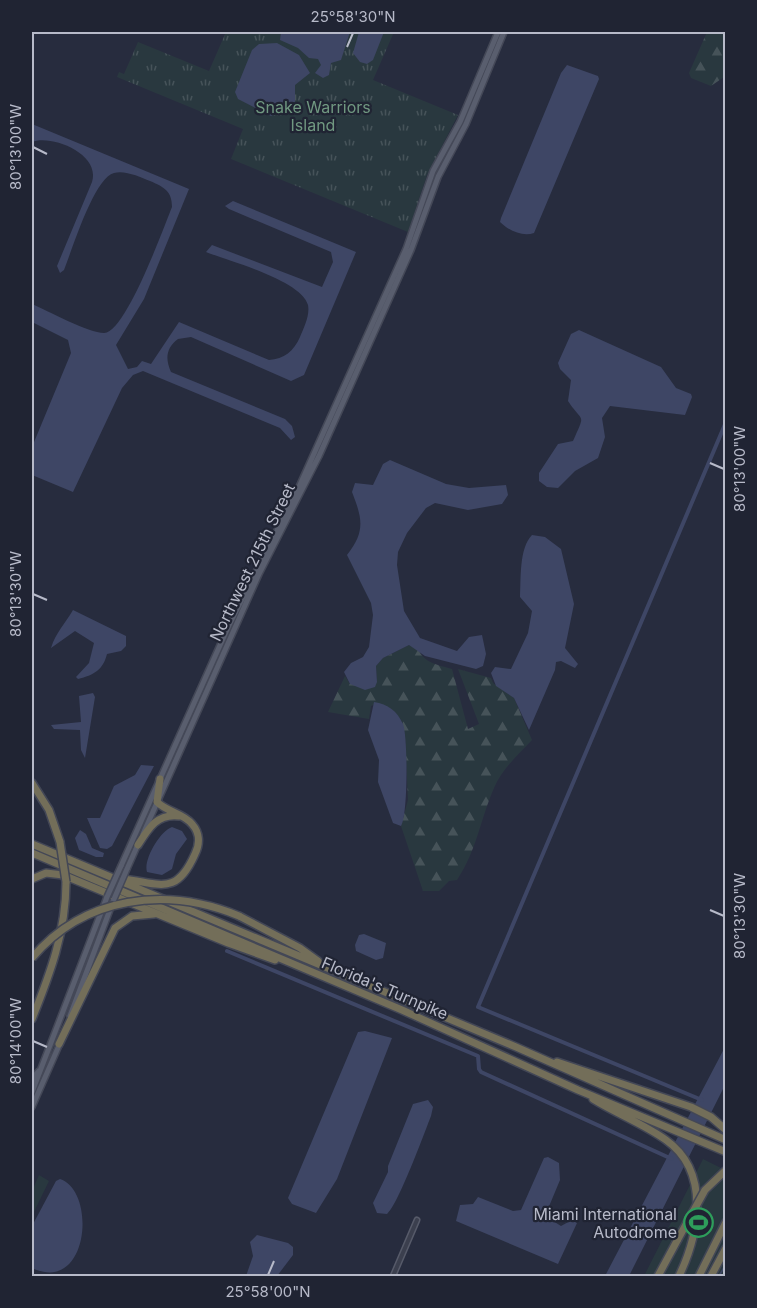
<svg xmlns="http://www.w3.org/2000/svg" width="757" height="1308" font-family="Inter,sans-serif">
<defs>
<pattern id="forest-firs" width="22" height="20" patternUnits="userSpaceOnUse" patternTransform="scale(1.5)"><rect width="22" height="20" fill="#29383f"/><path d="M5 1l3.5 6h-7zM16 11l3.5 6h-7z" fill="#465359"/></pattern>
<pattern id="park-tufts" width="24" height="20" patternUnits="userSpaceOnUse" patternTransform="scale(1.5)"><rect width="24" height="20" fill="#29383f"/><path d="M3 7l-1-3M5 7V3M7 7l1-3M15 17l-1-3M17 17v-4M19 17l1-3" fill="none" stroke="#465359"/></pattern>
</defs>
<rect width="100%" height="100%" fill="#272c3e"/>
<path fill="url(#forest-firs)" d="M707,32H725L724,77L711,86L691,78L689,73Z
M409,645L418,649C424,663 438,665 452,669L468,729L479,724L458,669L491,678L493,683L514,698L532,740C518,755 502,769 494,788C480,820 477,850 457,880L449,881L439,891H423L401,826L408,800L405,735L402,722L395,712L378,703L371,706L369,719L328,712L345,676L350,684L377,682L376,666L383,658Z"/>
<path fill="url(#park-tufts)" d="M226,32H394L373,80L458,115L427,175L408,232L231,159L243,129L117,77L119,72L124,74L138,42L209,71Z"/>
<path fill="#29383f" d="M703,1159L725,1170V1276H644Z
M39,1175L49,1181L32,1216V1191Z"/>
<path fill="#3e4665" d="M281,32H350L341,60L331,63L329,75L323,78L315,73L321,65L318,59L309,58L298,48L280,40Z
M359,32H384L373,60L367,64L360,62L353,53Z
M277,43L299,55L310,73L295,85V102L283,103L276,114L271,116L238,99L235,92L252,50L259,44Z
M567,65L598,76L599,79L534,233C523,237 509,231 500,222L501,218L561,73Z
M32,124L189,189L144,299L116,345L128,369L137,367L142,361L151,364L179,322L269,360C284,359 294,351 300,337C304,327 310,316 308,305C301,280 229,261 206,252L212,245L322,287L333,262L331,252L229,209L225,206L233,201L356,252L304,375L291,381L191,337L178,339C166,348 165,359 171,372L285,419L292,426L295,437L291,440L280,428L143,371L133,375L122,388L73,492L32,475V447L71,353L68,340L32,322V304C48,311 89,333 104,333C125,334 164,227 172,207C172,191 164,187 150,181C140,177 125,170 114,173C94,178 72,250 64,270L60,273L57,266L92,182C101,153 50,134 32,142Z
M579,330L661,367L676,388L691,394L692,397L685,415L610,406L602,418L605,437L598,458L575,471L558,488L547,487L539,481V473L558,444L573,441C586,411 583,424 568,401L571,380L560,369L558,363L571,334Z
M390,460L446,484L469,488L506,485L508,495L502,504L468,510L435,503L426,508L407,533L398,552L397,565L404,611L420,638L457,651L469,637L482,635L486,654L483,666L476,669L425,656L409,645L383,658L376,666L377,682L375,687L365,690L350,684L344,672L351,663L363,657L369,647L373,615L371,603L347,555C366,531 362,518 352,492L355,483L373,485L383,464Z
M532,535L545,537L561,549L574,604L565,648L578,664L575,668L561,661L556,662L555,670L529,730L514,698L496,686L491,673L495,667L511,669L528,633L532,611L520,597C521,579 519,548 532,535Z
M73,610L126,636V646L121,651L107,654C103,670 94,675 78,679L76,677L89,663L94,643L75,631L51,648C56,632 65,624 73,610Z
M93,693L95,697L85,758L81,750L80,730L54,729L51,725L81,722L79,696Z
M374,702C388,704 397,711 403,724C408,736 408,817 401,826L393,823L378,782L379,760L368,730Z
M141,765L154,766L112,846L107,849L100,848L87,818H100L114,786L135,775Z
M172,827L182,831L187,839L176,854L172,869L162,875L147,872C143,860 160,831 172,827Z
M80,830L86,834L92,848L104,853L103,857H96L79,850L75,838Z
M364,934L386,943L383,958L376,960L356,951L355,945L359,935Z
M365,1031L392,1038L337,1179L316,1213L292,1204L288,1198L358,1032Z
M725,1047V1085L629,1276H605Z
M428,1100L433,1107L431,1116C424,1134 398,1205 387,1214L377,1213L373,1203L388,1172V1166L413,1104Z
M548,1157L559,1163L560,1180L545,1216L561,1226L572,1220L577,1223L558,1264L456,1221L460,1205L473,1204L478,1197L513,1211L521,1210L544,1158Z
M60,1179C97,1191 89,1295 32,1268V1226L56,1181Z
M257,1235L288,1243L293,1247V1255L277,1276H246L253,1256L250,1242Z"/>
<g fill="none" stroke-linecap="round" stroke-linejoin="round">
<path stroke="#3e4665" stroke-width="1.5" d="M719,1276L726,1264"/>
<path stroke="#3e4665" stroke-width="4" d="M227,951L478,1056L479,1069L481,1072L672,1159
M702,1100L478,1007L726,422"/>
<defs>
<path id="tertiary" d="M393,1276L417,1220"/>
<path id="primary" d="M143,834L259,574L319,456L411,250L438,177L466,124L504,32
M121,866L230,623L299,487L406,249L433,171L460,122L498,32
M127,869L139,842
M70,1016L114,899
M32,1079L39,1071
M32,1092L107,897
M32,1107L61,1041"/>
<path id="motorway" d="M32,783L49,810L60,842
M32,844L516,1047L726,1140
M138,845C148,829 157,813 179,816
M32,853L402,1010L578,1090L726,1152
M32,879L46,873L63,875L228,943L275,960
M123,879C160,883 176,897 195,854C200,844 200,833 192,824C183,813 167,812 157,802L160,779
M239,916L300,948L318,961
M32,1019C50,974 66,932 66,882
M59,1044L115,928L132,916L154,914
M557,1062L691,1107L711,1117L726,1130
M593,1099C617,1114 644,1124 666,1140C711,1172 699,1234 679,1276
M658,1276L678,1239
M699,1276L726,1222
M711,1276L726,1248"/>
</defs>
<use href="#tertiary" stroke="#565a69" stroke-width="7"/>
<use href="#primary" stroke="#444857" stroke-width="8"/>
<use href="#motorway" stroke="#434756" stroke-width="10"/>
<use href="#tertiary" stroke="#3b3f4e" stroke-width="4"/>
<use href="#primary" stroke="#595e6e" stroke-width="5"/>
<use href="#motorway" stroke="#736e59" stroke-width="7"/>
<defs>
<path id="primary-bridge" d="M107,897L121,866
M114,899L127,869"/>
<path id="motorway-bridge" d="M60,842L66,882
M32,958C84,896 166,886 239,916
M678,1239L705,1190L726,1170"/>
</defs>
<use href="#primary-bridge" stroke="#444857" stroke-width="8" stroke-linecap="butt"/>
<use href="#motorway-bridge" stroke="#434756" stroke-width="10" stroke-linecap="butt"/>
<use href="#primary-bridge" stroke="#595e6e" stroke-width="5"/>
<use href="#motorway-bridge" stroke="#736e59" stroke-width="7"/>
</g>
<path fill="none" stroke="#b7bac9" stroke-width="2" d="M347,47L353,33M33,147L47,154M710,463L724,469M33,594L47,600M710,910L724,916M33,1041L47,1047M268,1275L274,1261"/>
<defs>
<symbol id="stadium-ring" viewBox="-11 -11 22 22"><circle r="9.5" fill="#202433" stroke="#2e9e5b" stroke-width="1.5"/><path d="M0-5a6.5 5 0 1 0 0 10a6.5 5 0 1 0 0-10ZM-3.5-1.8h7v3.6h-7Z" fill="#2e9e5b"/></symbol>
</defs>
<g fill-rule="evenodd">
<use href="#stadium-ring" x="682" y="1206" width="33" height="33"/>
</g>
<g text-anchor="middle" stroke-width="4.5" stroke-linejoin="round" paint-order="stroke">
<g font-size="16" fill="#709881" stroke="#202433">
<text x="313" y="113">Snake Warriors<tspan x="313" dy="18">Island</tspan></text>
</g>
<g font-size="16" fill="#b7bac9" stroke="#202433">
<text transform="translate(252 562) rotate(-64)" y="6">Northwest 215th Street</text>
<text transform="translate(385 988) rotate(23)" y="6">Florida's Turnpike</text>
</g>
<g font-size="16" fill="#b7bac9" stroke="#202433" text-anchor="end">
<text x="677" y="1220">Miami International<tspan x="677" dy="18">Autodrome</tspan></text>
</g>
</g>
<rect width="757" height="1308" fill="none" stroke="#202433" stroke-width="66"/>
<rect x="33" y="33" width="691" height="1242" fill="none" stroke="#b7bac9" stroke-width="2"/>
<g font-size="15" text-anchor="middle" fill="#b7bac9">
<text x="353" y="22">25°58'30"N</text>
<text transform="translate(16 147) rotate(-90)" y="5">80°13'00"W</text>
<text transform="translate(740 469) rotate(-90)" y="5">80°13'00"W</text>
<text transform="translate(16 594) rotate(-90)" y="5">80°13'30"W</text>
<text transform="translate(740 916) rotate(-90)" y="5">80°13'30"W</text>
<text transform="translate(16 1041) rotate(-90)" y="5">80°14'00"W</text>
<text x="268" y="1297">25°58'00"N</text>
</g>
</svg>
